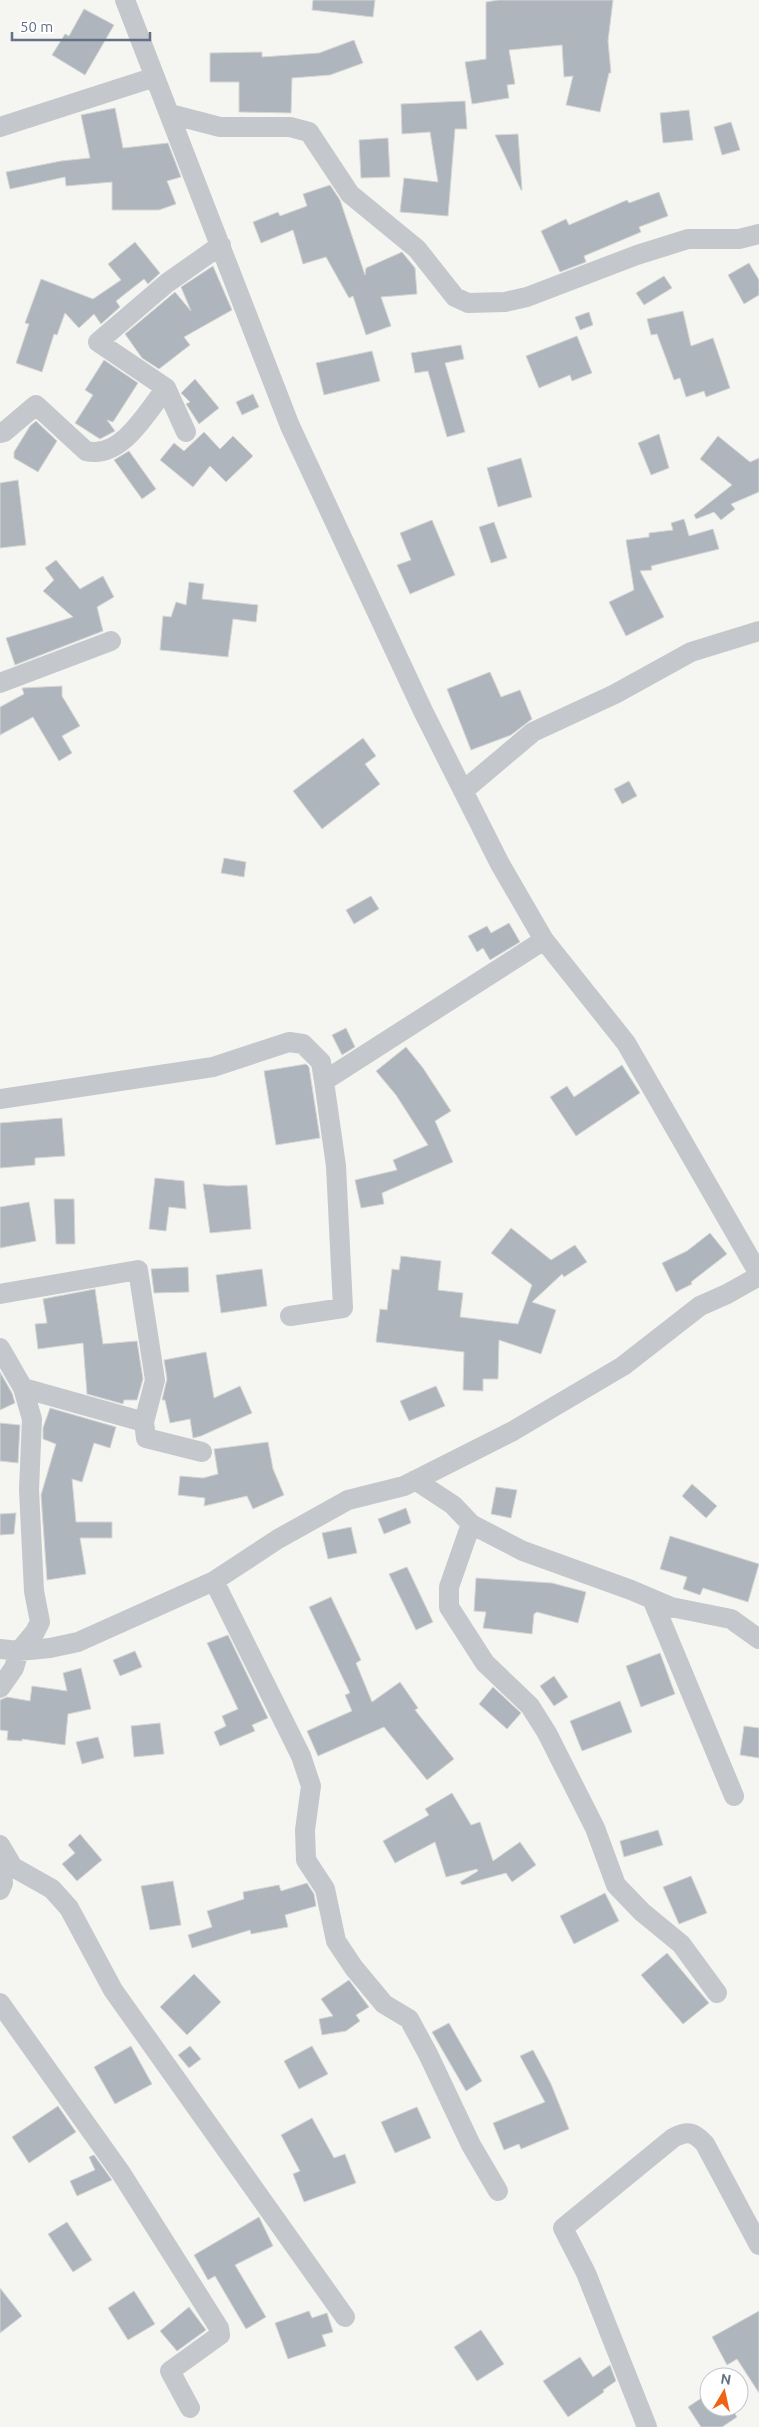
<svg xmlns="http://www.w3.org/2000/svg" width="759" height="2427" font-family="Ubuntu,sans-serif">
<rect width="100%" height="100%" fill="#f5f5f1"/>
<path fill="#afb5bc" stroke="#d6d7d4" d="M313,0H375L373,17L312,10Z
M498,0H613L608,41L611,73H609L600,112L566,105L573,76L564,77L562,45L509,50L515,84L507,85L509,98L472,104L465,62L486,59V2Z
M84,9L114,25L85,75L52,55L65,34L69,36Z
M354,40L363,63L330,75L292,78L291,113L239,112V82H210V53L262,52V57L319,53Z
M465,101L467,129H455L448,216L400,212L404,178L438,182L430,132L402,134L401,104Z
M115,108L123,148L168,143L181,177L167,181L176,204L159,210H112V182L66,186L65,177L10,189L6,172L61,161L90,158L81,115Z
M689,110L693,140L663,143L660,113Z
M731,122L740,150L722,155L714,127Z
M518,134L522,190H521L495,135Z
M388,138L390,177L361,178L359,140Z
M330,185L340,200L365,275L366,268L402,252L415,268L417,294L381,297L391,326L366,335L353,296L349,298L326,257L303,264L293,230L261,243L253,222L278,212L280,216L307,206L303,194Z
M659,192L668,216L639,227L641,232L584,256L586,262L560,272L541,231L566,219L569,225L627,200L629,203Z
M135,242L160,273L148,284L144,279L116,301L120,307L101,324L94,314L79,328L65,313L57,335L54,334L42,372L16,363L29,324L25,323L41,279L93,299L121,280L108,264Z
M749,263L759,280V295L744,304L728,275Z
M213,266L232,310L184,337L190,345L159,369L142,358L125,334L175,292L191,311L181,287Z
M664,276L672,288L644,305L636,293Z
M683,311L691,346L713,338L730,388L706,397L704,391L686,397L680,378L674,380L657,334L651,335L647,319Z
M589,312L593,325L580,330L575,317Z
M577,336L592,373L572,381L570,375L539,388L526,356Z
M461,345L464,359L445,363L465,432L447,437L428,371L415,373L411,353Z
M372,351L380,381L324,395L316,363Z
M104,360L138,383L113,422L107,420L115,431L100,439L75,423L93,395L85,390Z
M195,379L219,408L199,424L186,404L190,402L181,393Z
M253,394L259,407L242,415L236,402Z
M36,421L57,441L38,472L14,458V452L30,426Z
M204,432L220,449L233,436L253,456L226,482L210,466L193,487L160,460L174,443L184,451Z
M659,434L669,468L651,475L638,443Z
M718,436L750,462L759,458V492L731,504L735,509L721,520L714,512L696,519L694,515L732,485L700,459Z
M129,451L156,489L142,499L114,460Z
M521,458L532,497L498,507L487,468Z
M18,480L26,545L0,548V483Z
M684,519L689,536L713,529L719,549L651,566L652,570L640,571L664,617L626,636L609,602L634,590L626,540L649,537V533L673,530L671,523Z
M432,520L455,575L410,594L397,565L411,560L400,533Z
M494,522L507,558L491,563L479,527Z
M56,560L80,589L103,576L114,597L97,607L103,631L15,665L6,638L73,617L43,591L54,580L45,568Z
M189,582L204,584L202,599L258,605L256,622L233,619L228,657L160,650L163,616L171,617L176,602L186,605Z
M490,672L501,697L520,690L532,719L511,735L471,750L447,689Z
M62,686V696L80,726L62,736L72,753L59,761L33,717L0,735V707L24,694L22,688Z
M363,738L376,756L365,764L380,784L322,829L293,791Z
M629,781L637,796L622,804L614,789Z
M224,858L246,862L244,877L221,873Z
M371,896L379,909L354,924L346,910Z
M509,923L520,942L490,960L483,948L477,952L468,936L487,926L491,933Z
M346,1028L355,1047L342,1055L332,1035Z
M406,1047L423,1068L451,1111L435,1121L453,1162L382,1193L384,1204L361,1208L355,1180L397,1170L393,1160L428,1145L396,1095L376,1071Z
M306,1064L309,1067L320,1138L276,1145L264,1071Z
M622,1065L640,1093L576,1136L550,1097L567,1086L574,1097Z
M62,1118L65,1156L35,1158V1165L0,1168V1123Z
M155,1178L184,1181L186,1209L169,1207L166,1231L149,1229Z
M203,1184L227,1186L247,1185L251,1229L210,1233Z
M54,1199H74L75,1244H56Z
M29,1202L36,1241L0,1248V1207Z
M511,1228L551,1260L575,1245L587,1262L564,1277L562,1274L532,1302L556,1310L541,1354L499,1340L498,1379H483V1391L463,1390L464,1352L376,1342L380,1309L387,1310L392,1269L399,1270L401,1256L441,1261L438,1290L463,1293L460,1317L518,1324L532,1285L491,1253Z
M710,1233L727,1254L691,1282L692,1284L676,1292L662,1263L687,1251Z
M188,1267L189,1292L154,1293L151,1269Z
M262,1269L267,1306L221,1313L216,1275Z
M95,1289L103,1344L137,1341L143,1379L137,1400H124L123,1404L87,1394L83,1343L38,1349L35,1324L47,1323L43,1299Z
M206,1352L214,1398L240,1386L252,1413L201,1436L193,1438L190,1419L170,1423L165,1400H162L167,1379L164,1360Z
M0,1372L12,1393L15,1403L0,1410Z
M436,1386L445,1406L409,1421L400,1401Z
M50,1408L116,1427L110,1448L94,1443L82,1482L72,1479L76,1522H112V1538H80L86,1574L47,1580L41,1495L56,1444L43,1439V1428Z
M0,1423L20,1425L18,1463L0,1461Z
M268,1442L273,1469L284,1495L253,1509L247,1496L204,1506L205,1498L178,1495L180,1476L203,1478L218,1474L214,1449Z
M692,1484L717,1506L706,1518L682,1496Z
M496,1487L517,1490L511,1518L491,1514Z
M406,1508L411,1523L384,1534L378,1519Z
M16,1513L14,1534L0,1535V1514Z
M351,1527L357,1553L328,1559L322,1533Z
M670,1536L759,1564L748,1602L703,1588L700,1595L683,1589L687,1577L660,1569Z
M407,1567L433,1622L416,1630L389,1574Z
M476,1578L552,1583L586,1592L578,1623L537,1612L534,1614L532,1634L483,1628L486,1612L474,1611Z
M331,1597L361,1660L356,1663L372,1702L400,1682L418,1708L415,1710L454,1759L427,1780L384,1727L318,1756L307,1731L352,1711L345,1695L350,1693L309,1607Z
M228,1635L268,1718L252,1725L255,1731L220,1746L214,1732L226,1726L222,1716L238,1709L207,1643Z
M135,1651L142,1667L120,1676L113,1660Z
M660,1653L675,1694L641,1707L626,1666Z
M81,1668L91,1709L68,1714L65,1745L22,1739V1741L7,1740L8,1731L0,1730V1700L7,1697L30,1701L32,1686L67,1691L63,1673Z
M554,1676L568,1697L554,1706L540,1686Z
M493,1687L521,1713L507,1729L479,1704Z
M620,1701L632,1732L582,1751L570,1721Z
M160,1723L164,1754L134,1757L131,1726Z
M744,1726L759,1728V1758L740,1755Z
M98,1737L104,1758L82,1764L76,1742Z
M452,1793L471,1825L480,1822L493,1861L520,1842L536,1865L512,1882L506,1873L462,1885L460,1882L478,1871L477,1869L446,1877L435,1842L395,1863L383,1841L429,1815L425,1809Z
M658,1830L663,1845L624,1857L620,1841Z
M80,1834L102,1860L77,1881L62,1864L75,1853L68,1845Z
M691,1876L707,1913L679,1924L663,1887Z
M173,1881L181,1925L150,1930L141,1886Z
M307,1883L314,1894L316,1906L285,1915L288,1927L251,1934L250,1930L192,1948L188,1935L212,1927L207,1911L244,1899L243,1892L279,1885L281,1891Z
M605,1893L619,1921L574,1944L560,1916Z
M667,1953L709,2003L683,2024L641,1975Z
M194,1974L221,2002L187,2035L160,2007Z
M349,1980L369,2007L356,2015L360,2021L346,2031L322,2035L319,2019L333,2016L321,1999Z
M449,2023L482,2081L466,2091L432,2032Z
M131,2046L152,2084L115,2104L94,2067Z
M190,2046L201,2059L189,2068L178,2055Z
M312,2046L328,2074L299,2089L284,2061Z
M533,2050L551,2084L569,2129L521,2149L519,2144L504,2150L493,2123L545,2102L520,2056Z
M58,2106L76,2132L29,2163L12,2137Z
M417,2107L431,2138L395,2153L381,2122Z
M312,2118L334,2158L345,2154L356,2183L304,2202L293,2174L300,2171L281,2135Z
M94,2155L112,2180L77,2196L70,2181L95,2170L89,2157Z
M259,2217L273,2246L235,2265L266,2317L246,2329L215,2276L208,2280L194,2255Z
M67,2222L92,2260L73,2272L48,2234Z
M0,2288L22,2316L0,2333Z
M134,2291L155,2324L128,2340L108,2308Z
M189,2307L206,2330L177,2351L160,2331Z
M309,2311L312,2318L327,2313L333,2332L322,2335L326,2346L288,2359L275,2323Z
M759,2311V2393L737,2359L727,2365L712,2337Z
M481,2330L504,2364L477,2381L454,2347Z
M580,2357L593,2377L610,2365L616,2381L603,2390L604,2392L568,2417L543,2381Z
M709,2393V2407H731L737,2417L722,2427H701L688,2407Z"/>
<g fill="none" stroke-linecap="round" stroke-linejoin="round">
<path stroke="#c4c7cb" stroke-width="20" d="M125,0L290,426L423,711L500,864L544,940L626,1043L759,1274
M170,114L220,127H290L309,132L350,194L417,249L455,297L468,303L505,302L527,297L637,255L688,239H739L759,234
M0,127L155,77
M186,432L166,388L98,342L167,283L221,245
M0,433L4,432L36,405L86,451C121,460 147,412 166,388
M0,683L111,641
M463,791L533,732L615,694L691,652L759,631
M324,1081L544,940
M0,1099L213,1067L289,1042L303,1044L321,1062L324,1081L336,1166L343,1308L290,1316
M0,1294L138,1270L155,1380L144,1422L146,1438L202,1452
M0,1348L23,1388L32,1419L29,1490L34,1591L40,1622L35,1632L19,1651L14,1668L0,1688
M23,1388L144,1422
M415,1480L453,1505L471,1524L523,1551L631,1590L671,1607L731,1619L759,1639
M471,1524L449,1587V1607L485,1663L530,1706L547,1733L595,1828L616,1885L642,1912L681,1944L717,1993
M214,1581L301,1756L311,1786L305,1830L306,1860L325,1889L336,1941L354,1968L384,2004L409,2019L428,2054L471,2145L498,2191
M652,1599L734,1796
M0,1649L19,1651L50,1648L78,1642L214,1581L278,1539L348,1500L404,1486L513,1431L623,1366L700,1306L727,1294L759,1276
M0,1845L13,1867L52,1889L69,1908L113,1990L345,2317
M0,1858L3,1883L0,1890
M0,2003L121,2173L219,2328L220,2335L170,2371L190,2408
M647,2427L586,2273L563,2228L673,2138C688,2130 694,2132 705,2144L759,2245"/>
</g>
<g transform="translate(724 2392) rotate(9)"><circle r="24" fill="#ffffff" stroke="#c0c6ce"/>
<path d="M0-4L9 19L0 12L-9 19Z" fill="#f06316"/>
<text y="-8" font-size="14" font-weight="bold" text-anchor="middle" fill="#627185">N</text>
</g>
<path d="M12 32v8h138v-8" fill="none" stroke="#627185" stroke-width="2.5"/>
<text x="20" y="32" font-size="15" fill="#627185" stroke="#ffffff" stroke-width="4" paint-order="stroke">50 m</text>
</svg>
